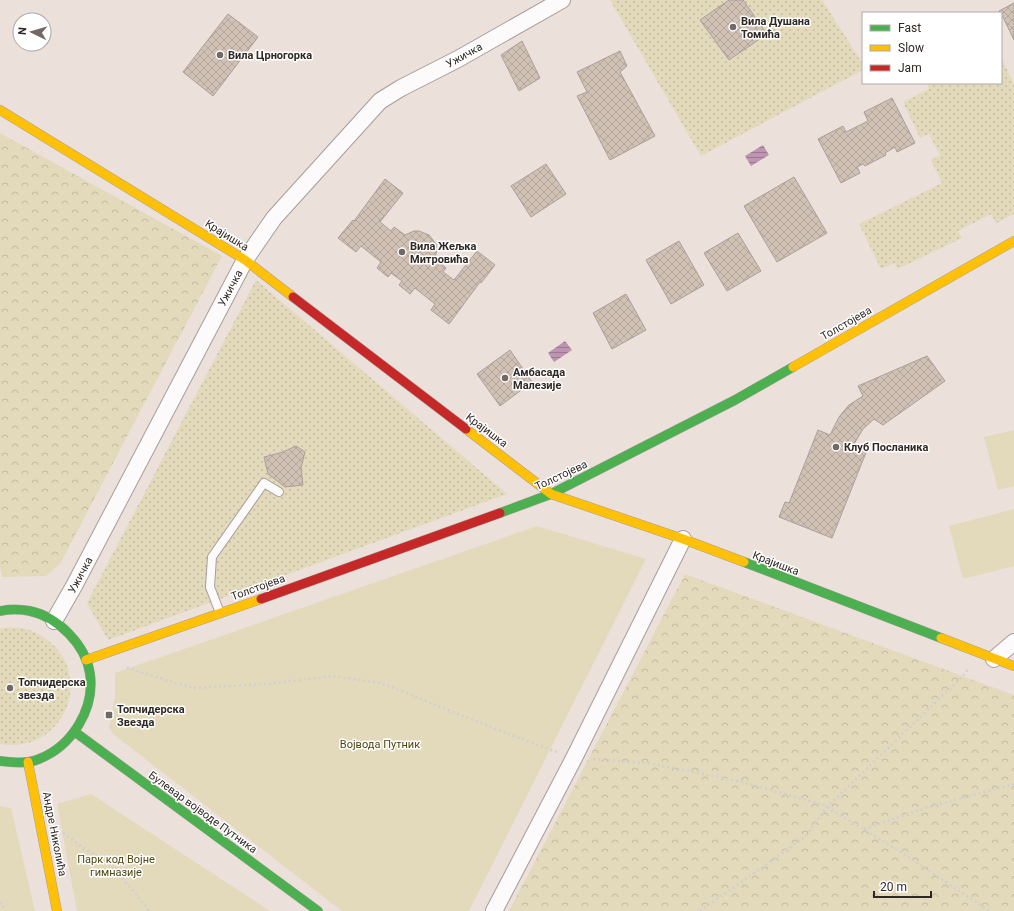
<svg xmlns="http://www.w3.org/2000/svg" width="1014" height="911" font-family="Roboto,sans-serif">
<defs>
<pattern id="grass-dots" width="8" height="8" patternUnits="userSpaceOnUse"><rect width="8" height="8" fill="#e3dabc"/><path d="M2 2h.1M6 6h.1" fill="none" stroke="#c3bba1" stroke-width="1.8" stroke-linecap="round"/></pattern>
<pattern id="forest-crowns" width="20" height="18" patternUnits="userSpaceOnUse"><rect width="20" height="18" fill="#e3dabc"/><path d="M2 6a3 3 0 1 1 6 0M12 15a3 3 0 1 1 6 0" fill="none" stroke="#c3bba1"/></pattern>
<pattern id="water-rules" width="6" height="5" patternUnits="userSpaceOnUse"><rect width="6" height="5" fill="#bd94b2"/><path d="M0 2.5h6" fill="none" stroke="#9a7991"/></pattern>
<pattern id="building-cross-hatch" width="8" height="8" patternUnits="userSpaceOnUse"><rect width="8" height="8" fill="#d0c1b4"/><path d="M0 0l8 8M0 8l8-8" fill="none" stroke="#b3a69b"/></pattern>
</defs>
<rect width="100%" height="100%" fill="#ece0db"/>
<path fill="url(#grass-dots)" d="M610,0H822L863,64V70L701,156Z
M1001,57L1014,84V214L996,223L991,214L958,231L962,238L898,269L895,263L881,269L859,224L942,183L931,160L940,155L929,134L920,138L903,102L929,89L927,83H1001Z
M256,280L507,494L108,640L87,603Z
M2,628C8,628 14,627 20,628C31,629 41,635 50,642C96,682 59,755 0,744V629Z"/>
<path fill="url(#forest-crowns)" d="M0,133L222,256L60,564L46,576L2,577L0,565Z
M685,574L1014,695V911H509Z"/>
<path fill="#e3dabc" d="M1014,430V486L998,490L984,437Z
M1014,509V566L963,579L949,526Z
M537,526L646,559L469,911H342L113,734L109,727L115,697V673Z
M91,794L270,911H271H77L57,804Z
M0,806L11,808L35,911H0Z"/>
<path fill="url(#water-rules)" d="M763,145L769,155L751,166L745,156Z
M565,341L572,350L554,362L548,353Z"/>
<path fill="url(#building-cross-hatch)" stroke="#a8a09b" d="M729,0H743L767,34L729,60L700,20Z
M1014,3V40L1001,13L999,11Z
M228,14L258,37L213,96L183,72Z
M522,41L540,78L519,91L501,55Z
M620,51L627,66L620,72L655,136L610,160L577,96L587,92L577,72Z
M892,98L915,143L897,152L895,147L885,153L886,155L865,166L863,164L857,167L860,173L841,183L818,139L843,126L846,132L868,121L864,112Z
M546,164L566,194L531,217L511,186Z
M794,177L827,233L777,262L744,206Z
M385,179L403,193L380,222L391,231L394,227L405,235L414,231H419L429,235L436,244L437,249L435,259L446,268L443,272L454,280L477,251L495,265L481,283L480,282L449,324L431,310L435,304L415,288L410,294L399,285L402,281L391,273L388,277L377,268L381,262L361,246L356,252L338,238L353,220L354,221Z
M738,233L761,271L727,291L704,253Z
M679,241L704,285L671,304L646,260Z
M626,294L646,330L612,349L593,313Z
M510,350L532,382L500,406L477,374Z
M927,356L945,381L883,425L874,419L863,429L854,444L867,450L832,538L779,517L785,502L789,503L818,430L830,435L839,417L849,405L863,396L858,386Z
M296,446L305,452L301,468L303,485L285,487L268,474L264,457L283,452Z"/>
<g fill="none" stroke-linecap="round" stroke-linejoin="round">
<defs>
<path id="lane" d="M220,613L210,587L212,557L264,483L279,492"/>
<path id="street" d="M54,621L74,586L245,260L274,218L380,101L401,88L458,59L562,0
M994,659L1014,642
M494,911L574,758L683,539"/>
<path id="fast" d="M500,513L551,494L735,400L793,367
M744,562L941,638
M0,611C10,609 20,609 30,611C58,617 86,645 90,674C95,709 72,746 39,759C27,764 13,763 0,761
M75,732L318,911"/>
<path id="slow" d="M0,110L245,260L293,297
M793,367L1014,241
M466,429L551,494L683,539L744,562
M941,638L1014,666
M86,660L261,599
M28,762L57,911"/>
<path id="jam" d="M293,297L466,429
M261,599L500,513"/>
</defs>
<use href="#lane" stroke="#a79d9a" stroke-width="10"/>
<use href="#street" stroke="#a79d9a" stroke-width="18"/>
<use href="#fast" stroke="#a79d9a" stroke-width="10"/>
<use href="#slow" stroke="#a79d9a" stroke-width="10"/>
<use href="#jam" stroke="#a79d9a" stroke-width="10"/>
<path stroke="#d2cfce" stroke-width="2.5" stroke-dasharray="2 3" stroke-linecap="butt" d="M127,668L193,688L266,684L332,676L381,683L511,735L557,752
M593,759L648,763L738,781L824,805L910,858L989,911
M864,829L925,808L1014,784
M63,833L85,849L108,862L136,894L149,911
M0,902L6,911
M700,911L805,837L827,807L963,676L968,669"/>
<use href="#lane" stroke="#fcfafa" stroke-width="8"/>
<use href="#street" stroke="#fcfafa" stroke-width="16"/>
<use href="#fast" stroke="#4caf50" stroke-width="9"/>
<use href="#slow" stroke="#ffc107" stroke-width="9"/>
<use href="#jam" stroke="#c62828" stroke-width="9"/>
</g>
<g fill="#726865" stroke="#fff" stroke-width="1.5">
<circle cx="733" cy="27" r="4"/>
<circle cx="220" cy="55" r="4"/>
<circle cx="402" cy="252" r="4"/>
<circle cx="505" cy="378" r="4"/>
<circle cx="836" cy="447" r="4"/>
<circle cx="10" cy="688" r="4"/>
<rect x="105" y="711" width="8" height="8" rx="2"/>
</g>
<g text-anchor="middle" stroke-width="3" stroke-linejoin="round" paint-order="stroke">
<g font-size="11" font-weight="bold" fill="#302825" stroke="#fff" text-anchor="start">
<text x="741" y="25">Вила Душана<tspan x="741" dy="13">Томића</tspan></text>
<text x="228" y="59">Вила Црногорка</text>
<text x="410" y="250">Вила Жељка<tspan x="410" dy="13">Митровића</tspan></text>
<text x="513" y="376">Амбасада<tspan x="513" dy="13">Малезије</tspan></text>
<text x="844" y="451">Клуб Посланика</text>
<text x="18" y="686">Топчидерска<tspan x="18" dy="13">звезда</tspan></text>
<text x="117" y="713">Топчидерска<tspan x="117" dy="13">Звезда</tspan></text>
</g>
<g font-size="11" fill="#302825" stroke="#fff">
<text transform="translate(464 55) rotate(-29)" y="4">Ужичка</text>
<text transform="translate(227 235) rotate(32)" y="4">Крајишка</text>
<text transform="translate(230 288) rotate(-62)" y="4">Ужичка</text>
<text transform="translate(846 323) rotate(-30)" y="4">Толстојева</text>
<text transform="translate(487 430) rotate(37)" y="4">Крајишка</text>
<text transform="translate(561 475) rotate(-25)" y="4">Толстојева</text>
<text transform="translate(776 563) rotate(21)" y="4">Крајишка</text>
<text transform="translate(80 575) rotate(-62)" y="4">Ужичка</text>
<text transform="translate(258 587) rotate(-20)" y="4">Толстојева</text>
<text transform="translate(203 812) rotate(36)" y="4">Булевар војводе Путника</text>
<text transform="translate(55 834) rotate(79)" y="4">Андре Николића</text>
</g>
<g font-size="11" fill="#4e4811" stroke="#fff">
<text x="380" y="748">Војвода Путник</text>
<text x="116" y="863">Парк код Војне<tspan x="116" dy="13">гимназије</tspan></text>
</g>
</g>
<rect x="862" y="12" width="140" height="72" fill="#ffffff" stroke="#aca9a8"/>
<rect x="870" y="25" width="20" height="6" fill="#4caf50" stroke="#aca9a8"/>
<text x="898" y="32" font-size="12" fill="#302825">Fast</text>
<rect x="870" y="45" width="20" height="6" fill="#ffc107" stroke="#aca9a8"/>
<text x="898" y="52" font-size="12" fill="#302825">Slow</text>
<rect x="870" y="65" width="20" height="6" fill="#c62828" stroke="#aca9a8"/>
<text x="898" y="72" font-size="12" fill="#302825">Jam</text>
<g transform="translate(32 32) rotate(275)"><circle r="19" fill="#ffffff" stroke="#aca9a8"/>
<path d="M0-3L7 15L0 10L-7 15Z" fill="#726865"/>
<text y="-6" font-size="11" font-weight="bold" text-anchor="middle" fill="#302825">N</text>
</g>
<path d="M874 891v6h57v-6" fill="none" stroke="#302825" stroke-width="2"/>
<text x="880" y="891" font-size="12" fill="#302825" stroke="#ffffff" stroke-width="3" paint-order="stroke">20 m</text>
</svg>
